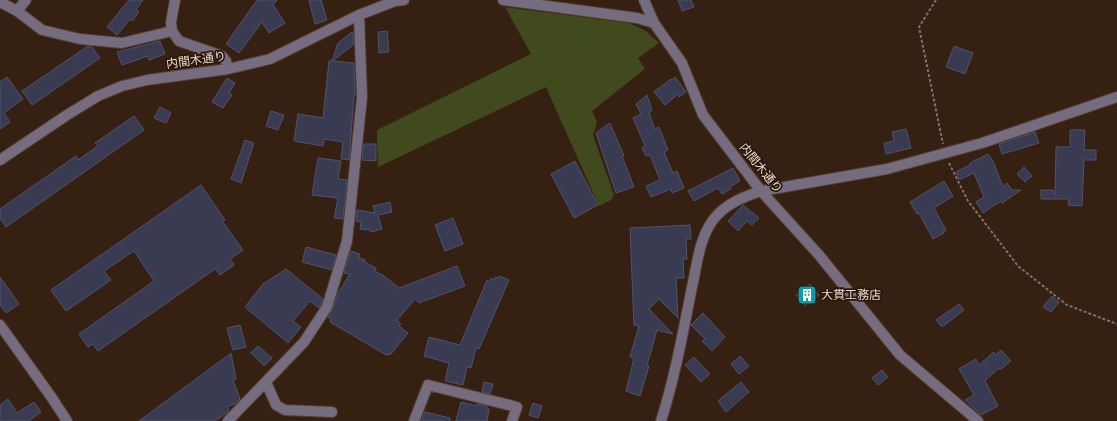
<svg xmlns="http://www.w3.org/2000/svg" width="1117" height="421" font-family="'DM Sans','Noto Sans JP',sans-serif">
<rect width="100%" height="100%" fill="#362012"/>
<path fill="#414a1c" d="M505,7L629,23L646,31L659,43L638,58L645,69L592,111L597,122L593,135L614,195L611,200L599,206L546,87L378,167L377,130L531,54Z"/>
<path fill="#393b53" stroke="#50526c" d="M129,0H143L136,10L139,12L132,21L130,19L117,35L107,27Z
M257,0H277L273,5L285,23L269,33L262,22L239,53L226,44Z
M309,0H321L327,20L315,24Z
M678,0H691L694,7L682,11Z
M387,31L389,52L379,53L378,32Z
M352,32L353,34L354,44L333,61L354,63L355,96H354L349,160L341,159L343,142L324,139L323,146L294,141L298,114L323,118L329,61H332L338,43Z
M160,41L165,54L149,60L148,56L122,65L117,52Z
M88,46L92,47L100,58L32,105L22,91Z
M954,46L973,53L965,74L946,67Z
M7,77L23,99L4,113L10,122L0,129V82Z
M675,77L686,92L679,97L677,95L665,105L654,92L671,79V80Z
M227,78L235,83L229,93L232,95L223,108L212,102Z
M647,95L652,110L649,113L655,129L659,127L668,150L664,152L673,173L677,171L684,188L672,193L671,189L651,197L646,186L660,180L650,155L646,156L642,148L645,146L633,118L641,114L636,104Z
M160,107L171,113L166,123L154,118Z
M271,111L284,115L278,130L266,126Z
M134,116L144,130L6,227L0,218V209L76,156L78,160L98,146L95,143Z
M610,123L624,156H622L634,187L616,193L596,133Z
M906,129L911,148L886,154L884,143L894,141L892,132Z
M1070,130H1085L1084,150H1096V160H1084L1082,206L1068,205L1069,199H1041V190H1053L1055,195L1056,147H1070Z
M1035,132L1039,143L1002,154L999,144Z
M245,140L254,143L241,183L231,179Z
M364,144H376V161L362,160Z
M988,154L993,161L1003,187L1007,183L1012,190H1021L1002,203L1001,201L983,213L976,202L984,197L974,173L959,180L956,172L970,165V163Z
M318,158L341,161L338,179L347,180L343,219L334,218L338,198L312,195Z
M575,161L598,205L574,218L551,174Z
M1024,167L1032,176L1025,182L1017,174Z
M733,168L740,181L730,187L731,189L722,194L718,188L694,201L688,191Z
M944,181L953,196L934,208L946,230L943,232L944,233L933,239L919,213L917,214L910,202Z
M201,185L225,220L223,222L243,250L230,259L234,265L220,275L215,269L98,351L93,344L88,347L79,334L154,281L134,251L104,271L111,280L66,311L51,290Z
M390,202L392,212L378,215L382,229L371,232L370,230L360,229L361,222L356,221L357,210L375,213L373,206Z
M743,205L759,218L752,225L747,221L738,231L728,221Z
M453,218L463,244L445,251L435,225Z
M690,225L691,239H686L687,259H683L684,278H676L678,318L659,299L649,309L673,334L657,330L647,365L649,366L640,396L626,391L634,358L630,357L639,326L634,325L630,228Z
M306,247L336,255L332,270L302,262Z
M351,251L360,254L359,258L365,260V262L376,268L375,271L384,276L399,288L457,266L465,286L419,303L415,299L397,320L401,324L399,326L408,333L391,354L386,355L330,322L331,319L328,317L333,309L337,295L350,274L344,273Z
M286,269L323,299L319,308L310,301L293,321L301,327L288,343L245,307L263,284Z
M499,276L509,280L479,349L476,348L471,368L467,367L463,385L445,381L449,363L424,356L429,337L460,345L487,280L490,282L491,278L494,280L495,277L498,278Z
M0,277L19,304L6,313L0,305Z
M810,284L819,295L805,306L796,295Z
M1052,296L1059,302L1051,312L1043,307Z
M959,304L964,310L942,327L936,320Z
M703,313L725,337L712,351L702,341L705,339L691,325Z
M240,325L246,347L233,350L227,328Z
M258,346L272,358L264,366L251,353Z
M1001,350L1011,361L1000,370L999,368L985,381L998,406L981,415L965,400L974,395L959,369L976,359L979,365L994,352L996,355Z
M231,353L236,379L233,380L240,399L235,404L227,407L229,410L228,412L215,421H139Z
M740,356L749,366L739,374L731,364Z
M694,357L710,374L701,382L685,365Z
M882,370L888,377L878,385L872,378Z
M484,382L493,384L490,394L482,392Z
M741,382L749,392L726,412L718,401Z
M8,399L17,413L34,402L41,412L29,421H0V405Z
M461,402L477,406V404L487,406V408L489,409L487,421H456Z
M533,403L542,406L538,418L529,415Z
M425,412L450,418V421H421Z"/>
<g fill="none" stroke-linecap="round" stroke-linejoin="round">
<defs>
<path id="minor" d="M175,0L171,22L172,31L179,41L222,56L226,61L228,69
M503,0L637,18L654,23L682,63L703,115L761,191L819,255L900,355L978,421
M644,0L654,23
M0,2L17,11L42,30L80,39L122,43L172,31
M17,11L26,0
M0,160L67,115L98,96L122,86L147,80L228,69L270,59L359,15L395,1L404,0
M0,325L52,398L67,421
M266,382L276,405L285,410L332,412
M228,421L304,342L327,307L347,241L362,97L359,15
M414,421L428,385L517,407L512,421
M661,421C675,377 683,332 692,287C697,265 699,239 713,220C725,204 743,197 761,191L887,169L982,143L1117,97"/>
</defs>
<use href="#minor" stroke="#533e31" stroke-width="12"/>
<path stroke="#837064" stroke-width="2" stroke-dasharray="3 2" stroke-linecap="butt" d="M936,0L919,27L943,144
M949,163L968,201L1018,266L1067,305L1117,324"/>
<use href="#minor" stroke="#766c7f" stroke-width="10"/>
</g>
<defs>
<symbol id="building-square" viewBox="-11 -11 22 22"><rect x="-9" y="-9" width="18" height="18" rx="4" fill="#0f9aa8" stroke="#2c1609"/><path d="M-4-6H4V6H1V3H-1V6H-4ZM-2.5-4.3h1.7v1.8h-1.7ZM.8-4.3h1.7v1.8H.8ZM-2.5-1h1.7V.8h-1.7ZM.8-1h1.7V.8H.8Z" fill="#fff"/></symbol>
</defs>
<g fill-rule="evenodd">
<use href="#building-square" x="796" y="284" width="22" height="22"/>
</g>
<g text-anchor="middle" stroke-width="3.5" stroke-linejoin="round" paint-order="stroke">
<g font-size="12" fill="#ebdbd2" stroke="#2c1609">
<text transform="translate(196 60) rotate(-8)" y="4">内間木通り</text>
<text transform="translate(761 168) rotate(51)" y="4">内間木通り</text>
</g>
<g font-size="12" fill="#ebdbd2" stroke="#2c1609" text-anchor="start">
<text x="821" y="299">大貫工務店</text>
</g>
</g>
</svg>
